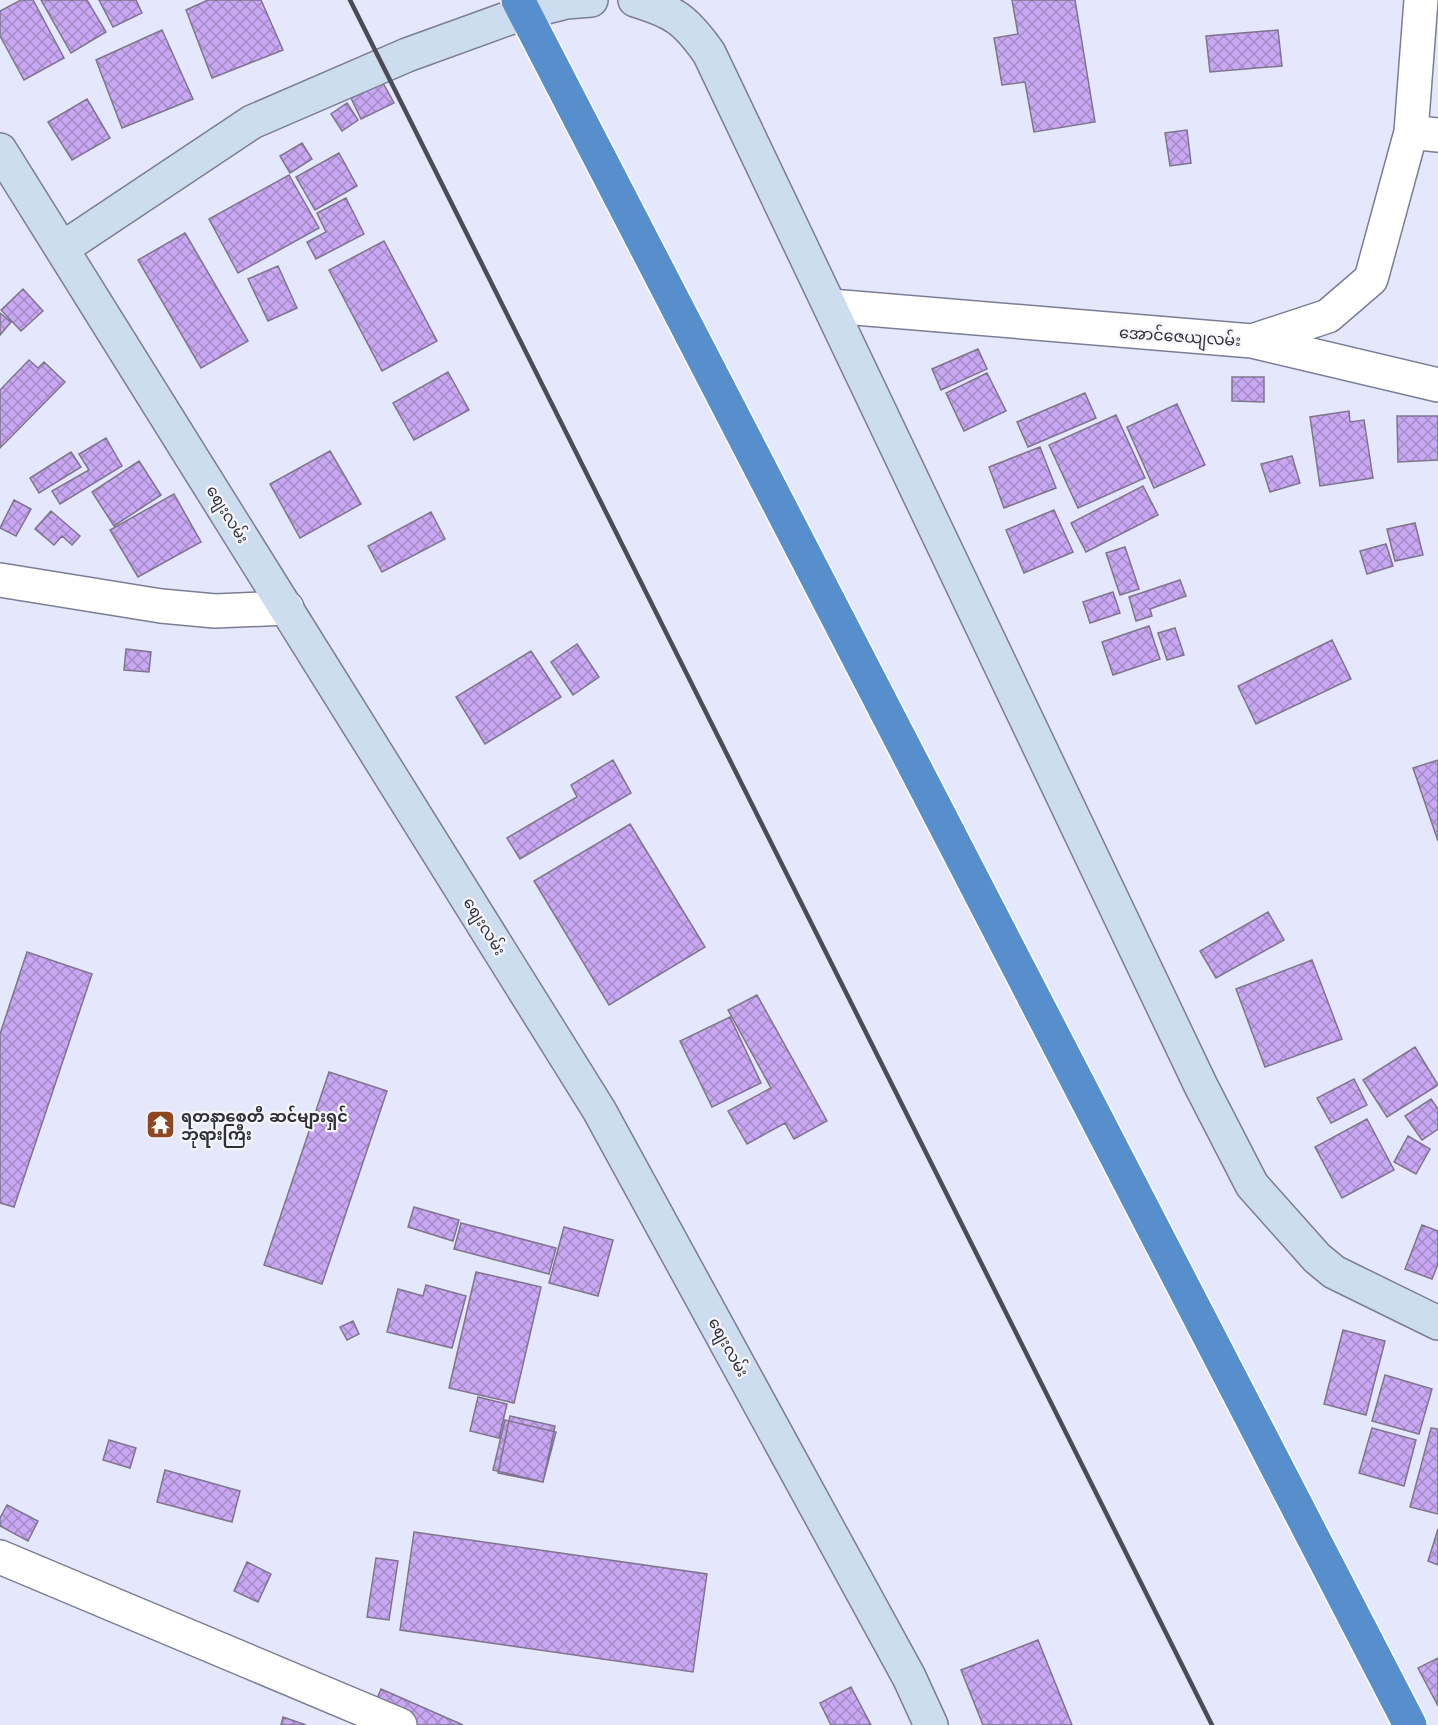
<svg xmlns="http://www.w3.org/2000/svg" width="1438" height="1725" font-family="Arial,'Noto Sans Myanmar',sans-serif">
<defs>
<pattern id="building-cross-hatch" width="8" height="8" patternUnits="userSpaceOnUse" patternTransform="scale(1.5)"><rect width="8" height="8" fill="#c9a8f3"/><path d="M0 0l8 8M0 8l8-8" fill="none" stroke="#a489c6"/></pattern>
</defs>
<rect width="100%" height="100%" fill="#e5e8fd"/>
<path fill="url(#building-cross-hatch)" stroke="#7e758c" stroke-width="1.5" d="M21,0H33L64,58L24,80L0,36V11Z
M41,0H87L106,32L71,53Z
M99,0H136L142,13L113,27Z
M208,0H261L283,50L212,78L186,10Z
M1012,0H1075L1095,122L1034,132L1025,82L1002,85L994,38L1018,34Z
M162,30L193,99L122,128L96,60Z
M1278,30L1282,66L1210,72L1206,36Z
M383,83L394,103L361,119L351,98Z
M87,99L110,138L72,160L48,122Z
M347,103L358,120L342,131L331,114Z
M1187,130L1191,163L1170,166L1165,133Z
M302,143L312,159L290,173L280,156Z
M339,153L357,186L315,210L296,177Z
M289,175L319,228L238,273L209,219Z
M346,198L364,234L316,259L307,242L326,232L317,213Z
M185,233L248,341L201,368L138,260Z
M384,241L437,341L382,371L329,270Z
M278,266L297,308L268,321L248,279Z
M23,289L43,311L21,331L1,310Z
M0,313L11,322L0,335Z
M978,349L987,369L941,390L932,369Z
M29,360L38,368L44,362L65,382L0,448V390Z
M448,372L469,410L414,440L393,403Z
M987,373L1006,411L964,431L946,393Z
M1232,377H1264V402L1232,401Z
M1085,393L1096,418L1028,447L1017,422Z
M1177,404L1205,465L1154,488L1127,427Z
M1349,411L1350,422L1364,420L1373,478L1320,486L1310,417Z
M1116,415L1145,478L1078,508L1049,445Z
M1397,416H1438V460L1398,462Z
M106,438L122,466L60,504L52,491L89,470L79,454Z
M1040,447L1056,488L1004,508L989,467Z
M330,451L361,504L300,538L270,484Z
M71,452L81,467L39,493L30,478Z
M1292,456L1300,483L1270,492L1261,464Z
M139,461L161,495L114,526L92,492Z
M1143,486L1158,515L1086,552L1071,523Z
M174,494L201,542L138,577L110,530Z
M14,500L31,509L16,536L0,528Z
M1054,510L1073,552L1024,573L1006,530Z
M51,511L80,536L72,545L62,536L54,545L35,529Z
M431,512L445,539L382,572L368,546Z
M1415,523L1423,555L1395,561L1387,529Z
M1386,544L1393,566L1367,574L1360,551Z
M1125,547L1139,589L1120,595L1106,553Z
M1180,580L1186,596L1150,609L1152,616L1136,621L1129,597Z
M1113,592L1120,613L1090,623L1083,602Z
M1149,626L1160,659L1113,675L1102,642Z
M1175,628L1184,655L1167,660L1158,633Z
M1332,640L1351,679L1256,724L1238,686Z
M577,644L599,677L573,695L551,662Z
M126,649L151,652L149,672L124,670Z
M531,651L561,697L485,744L456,697Z
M613,760L631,793L520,859L507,838L577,797L571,785Z
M1438,760V841L1413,768Z
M630,824L705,947L609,1005L534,881Z
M1268,912L1284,940L1216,978L1200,951Z
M27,952L92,974L14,1207L0,1203V1034Z
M1312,960L1342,1039L1265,1067L1236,989Z
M757,995L827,1121L794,1139L785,1123L747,1144L728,1111L771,1088L728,1010Z
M730,1017L761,1083L712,1107L680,1041Z
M1415,1047L1438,1085L1387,1117L1363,1080Z
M329,1072L387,1091L322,1284L264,1265Z
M1354,1079L1367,1105L1331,1123L1317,1098Z
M1431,1099L1438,1109V1129L1422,1140L1405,1116Z
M1367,1119L1394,1170L1342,1198L1315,1147Z
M1408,1136L1430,1149L1416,1174L1394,1162Z
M414,1207L459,1220L453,1241L408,1227Z
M461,1223L556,1248L549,1274L454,1249Z
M1422,1225L1438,1231V1264L1432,1279L1405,1269Z
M564,1227L613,1240L598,1296L549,1283Z
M476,1272L541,1287L514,1403L449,1388Z
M426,1285L466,1296L452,1348L387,1332L398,1289L423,1296Z
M353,1321L359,1334L347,1340L340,1327Z
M1343,1330L1385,1341L1366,1415L1324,1404Z
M1385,1375L1432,1389L1419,1434L1372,1421Z
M478,1397L507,1404L499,1438L470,1431Z
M510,1416L555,1426L543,1482L498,1473Z
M505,1420L556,1432L543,1482L493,1470Z
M1372,1428L1416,1440L1404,1486L1359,1473Z
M1431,1428L1438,1429V1514L1410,1507Z
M109,1440L136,1448L130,1468L103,1460Z
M165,1470L240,1491L232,1522L157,1502Z
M7,1505L38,1521L28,1541L0,1526V1518Z
M1438,1529V1565L1428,1561Z
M414,1532L707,1574L693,1672L400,1630Z
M376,1558L398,1561L389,1620L367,1617Z
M247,1562L271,1574L258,1602L234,1591Z
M1038,1640L1072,1725H983L961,1670Z
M1438,1658V1706L1418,1668Z
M851,1687L871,1725H831L820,1703Z
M381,1689L463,1725H406L372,1710Z
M283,1717L306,1725H281Z"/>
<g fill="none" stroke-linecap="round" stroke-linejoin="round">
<defs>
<path id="street" d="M1411,132L1438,135
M831,306L1252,341L1328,316L1371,279L1411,132L1421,0
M1252,341L1438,385
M0,580L161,606L215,611L287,608
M0,1557L400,1725"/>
<path id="secondary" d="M635,0C674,12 685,19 709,53L1201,1086L1252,1185L1317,1258L1334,1272L1438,1323
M0,150L599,1110L909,1677L931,1725
M63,248L252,122L407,55L523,13L566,2L591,0"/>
<path id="highway" d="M518,0L1410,1725"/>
</defs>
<use href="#street" stroke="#7a7d95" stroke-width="36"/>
<use href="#secondary" stroke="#7a7d95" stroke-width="36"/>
<use href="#highway" stroke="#fff" stroke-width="36"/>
<use href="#street" stroke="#fff" stroke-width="33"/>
<use href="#secondary" stroke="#cdddf0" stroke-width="33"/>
<use href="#highway" stroke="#578ecc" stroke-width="33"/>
<path stroke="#4b4c58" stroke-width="4.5" d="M350,0L1212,1725"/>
</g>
<defs>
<symbol id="temple-square" viewBox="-11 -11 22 22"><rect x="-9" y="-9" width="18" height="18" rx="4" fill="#8d4721" stroke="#f6f6fc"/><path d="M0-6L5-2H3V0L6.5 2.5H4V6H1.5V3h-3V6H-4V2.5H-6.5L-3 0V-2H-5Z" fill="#fff"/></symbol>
</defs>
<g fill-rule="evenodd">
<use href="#temple-square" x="144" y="1108" width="33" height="33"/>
</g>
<g text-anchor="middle" stroke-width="4.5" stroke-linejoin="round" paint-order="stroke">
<g font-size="16" fill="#2f303a" stroke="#f6f6fc">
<text transform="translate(1180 336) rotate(4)" y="6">အောင်ဇေယျလမ်း</text>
<text transform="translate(228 514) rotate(58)" y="6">စျေးလမ်း</text>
<text transform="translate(485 926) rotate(58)" y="6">စျေးလမ်း</text>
<text transform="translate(729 1347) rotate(61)" y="6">စျေးလမ်း</text>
</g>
<g font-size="16" font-weight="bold" fill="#2f303a" stroke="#f6f6fc" text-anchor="start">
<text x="181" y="1122">ရတနာစေတီ ဆင်များရှင်<tspan x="181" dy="18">ဘုရားကြီး</tspan></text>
</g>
</g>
</svg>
